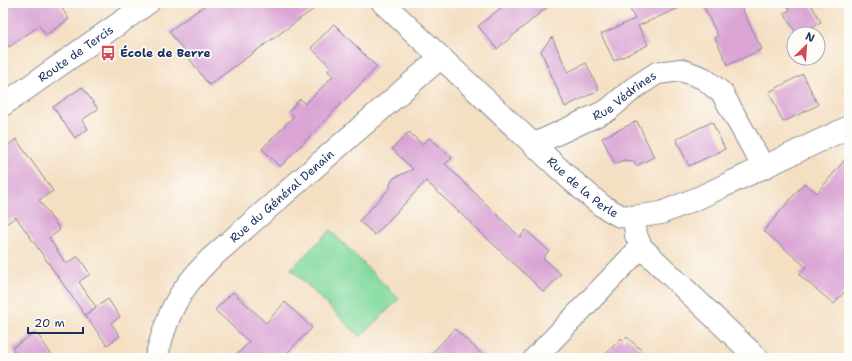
<svg xmlns="http://www.w3.org/2000/svg" width="852" height="361" font-family="'Shantell Sans',sans-serif">
<rect width="100%" height="100%" fill="#fdfcf7"/>
<filter id="ink" filterUnits="userSpaceOnUse"><feTurbulence type="fractalNoise" baseFrequency=".025" numOctaves="2"/><feDisplacementMap in="SourceGraphic" scale="8" xChannelSelector="R" yChannelSelector="G"/><feConvolveMatrix kernelMatrix="1 2 1 2 8 2 1 2 1" color-interpolation-filters="sRGB"/></filter>
<filter id="wash" filterUnits="userSpaceOnUse"><feTurbulence type="fractalNoise" baseFrequency=".012" numOctaves="4" result="noise"/><feDisplacementMap in="SourceGraphic" scale="16" xChannelSelector="R" yChannelSelector="G"/><feGaussianBlur stdDeviation="0.9" result="paint"/><feColorMatrix in="noise" values="0 0 0 0 0 0 0 0 0 0 0 0 0 0 0 0 0 1.4 0 .05"/><feComposite in="paint" operator="in"/></filter>
<g filter="url(#wash)">
<rect width="100%" height="100%" fill="#f4dfc2"/>
<path fill="#81d99e" stroke="#4e847e" d="M330,230L399,299L360,337L291,269Z"/>
<g id="blocks">
<path fill="#daa5d5" d="M3,3H58L69,19L46,35L39,26L9,47L3,38Z
M208,3H322L209,85L169,31Z
M507,3H552L497,49L478,26Z
M627,3H690L638,26L648,45L614,61L601,34L635,19Z
M702,3H739L762,49L728,65L715,38L718,36Z
M786,3H810L821,22L804,32L802,29L795,32L784,13L790,10Z
M334,24L377,67L280,167L262,149L294,116L289,111L300,99L305,104L333,76L328,71L331,67L311,48Z
M552,37L568,72L586,63L599,90L565,107L541,51Z
M803,74L818,105L783,122L769,92Z
M82,87L98,109L82,120L88,129L75,138L53,107Z
M637,121L654,157L636,166L634,161L623,160L615,164L602,138Z
M712,122L725,149L689,166L676,139Z
M409,132L422,144L429,138L437,144L452,158L445,164L520,237L526,230L549,251L543,258L561,274L544,292L426,181L375,235L359,221L390,188V184L394,178L413,169L392,149Z
M16,139L53,191L39,200L60,230L49,238L66,264L78,256L90,274L79,282L96,307L85,315L16,217L3,226V149Z
M849,155V286L834,304L799,275L806,267L764,231L804,183L817,193Z
M233,292L266,323L285,302L312,328L282,358H234L249,342L215,310Z
M108,299L120,317L111,323L120,336L107,345L85,315Z
M455,329L486,358H427Z
M36,332L54,358H18L12,348Z
M627,337L650,358H602L621,338L623,341Z"/>
</g>
</g>
<g filter="url(#ink)">
<use href="#blocks" fill-opacity="0" stroke="#888790" stroke-width="1"/>
<g fill="none" stroke-linecap="round" stroke-linejoin="round">
<defs>
<g id="minor">
<path id="s1" d="M383,3L568,177L601,205L620,216L634,217L661,213L698,198L849,127"/>
<path id="s2" d="M535,144L608,110L634,88L657,73L681,70L703,78L722,93L764,168"/>
<path d="M634,217L636,235L641,247L757,358"/>
<path id="s3" d="M156,358C168,313 176,293 210,259L440,58"/>
<path d="M535,358L641,247"/>
</g>
<g id="major">
<path id="s4" d="M3,105L148,3"/>
</g>
</defs>
<use href="#minor" stroke="#888790" stroke-width="24"/>
<use href="#major" stroke="#888790" stroke-width="24"/>
<use href="#minor" stroke="#fff" stroke-width="22"/>
<use href="#major" stroke="#fff" stroke-width="22"/>
</g>
</g>
<defs>
<symbol id="bus-bare" viewBox="-9 -9 18 18"><path d="M-5-6H5V4H4V6H2V4H-2V6H-4V4H-5ZM-3.5-4V0h7V-4ZM-3.5 1.2v1.5H-2V1.2ZM2 1.2v1.5H3.5V1.2Z" fill="#d1495b" stroke="#fdfcf7" stroke-width="2.5" paint-order="stroke"/></symbol>
</defs>
<g fill-rule="evenodd">
<use href="#bus-bare" x="97" y="42" width="22" height="22"/>
</g>
<g text-anchor="middle" stroke-width="3.5" stroke-linejoin="round" paint-order="stroke">
<g font-size="12" font-weight="bold" fill="#1b2f5e" stroke="#fdfcf7" text-anchor="start">
<text x="120" y="57">École de Berre</text>
</g>
<g font-size="12" fill="#1b2f5e" stroke="#fdfcf7">
<text dy="4" stroke="none"><textPath href="#s4" startOffset="89">Route de Tercis</textPath></text>
<text dy="4" stroke="none"><textPath href="#s2" startOffset="102">Rue Védrines</textPath></text>
<text dy="4" stroke="none"><textPath href="#s1" startOffset="272">Rue de la Perle</textPath></text>
<text dy="4" stroke="none"><textPath href="#s3" startOffset="210">Rue du Général Denain</textPath></text>
</g>
</g>
<rect width="852" height="361" fill="none" stroke="#fdfcf7" stroke-width="16"/>
<g transform="translate(806 46) rotate(25)"><circle r="19" fill="#fdfcf7" stroke="#a3aaba"/>
<path d="M0-3L7 15L0 10L-7 15Z" fill="#d1495b"/>
<text y="-6" font-size="11" font-weight="bold" text-anchor="middle" fill="#1b2f5e">N</text>
</g>
<path d="M28 327v6h55v-6" fill="none" stroke="#1b2f5e" stroke-width="2"/>
<text x="34" y="327" font-size="12" fill="#1b2f5e" stroke="#fdfcf7" stroke-width="3" paint-order="stroke">20 m</text>
</svg>
